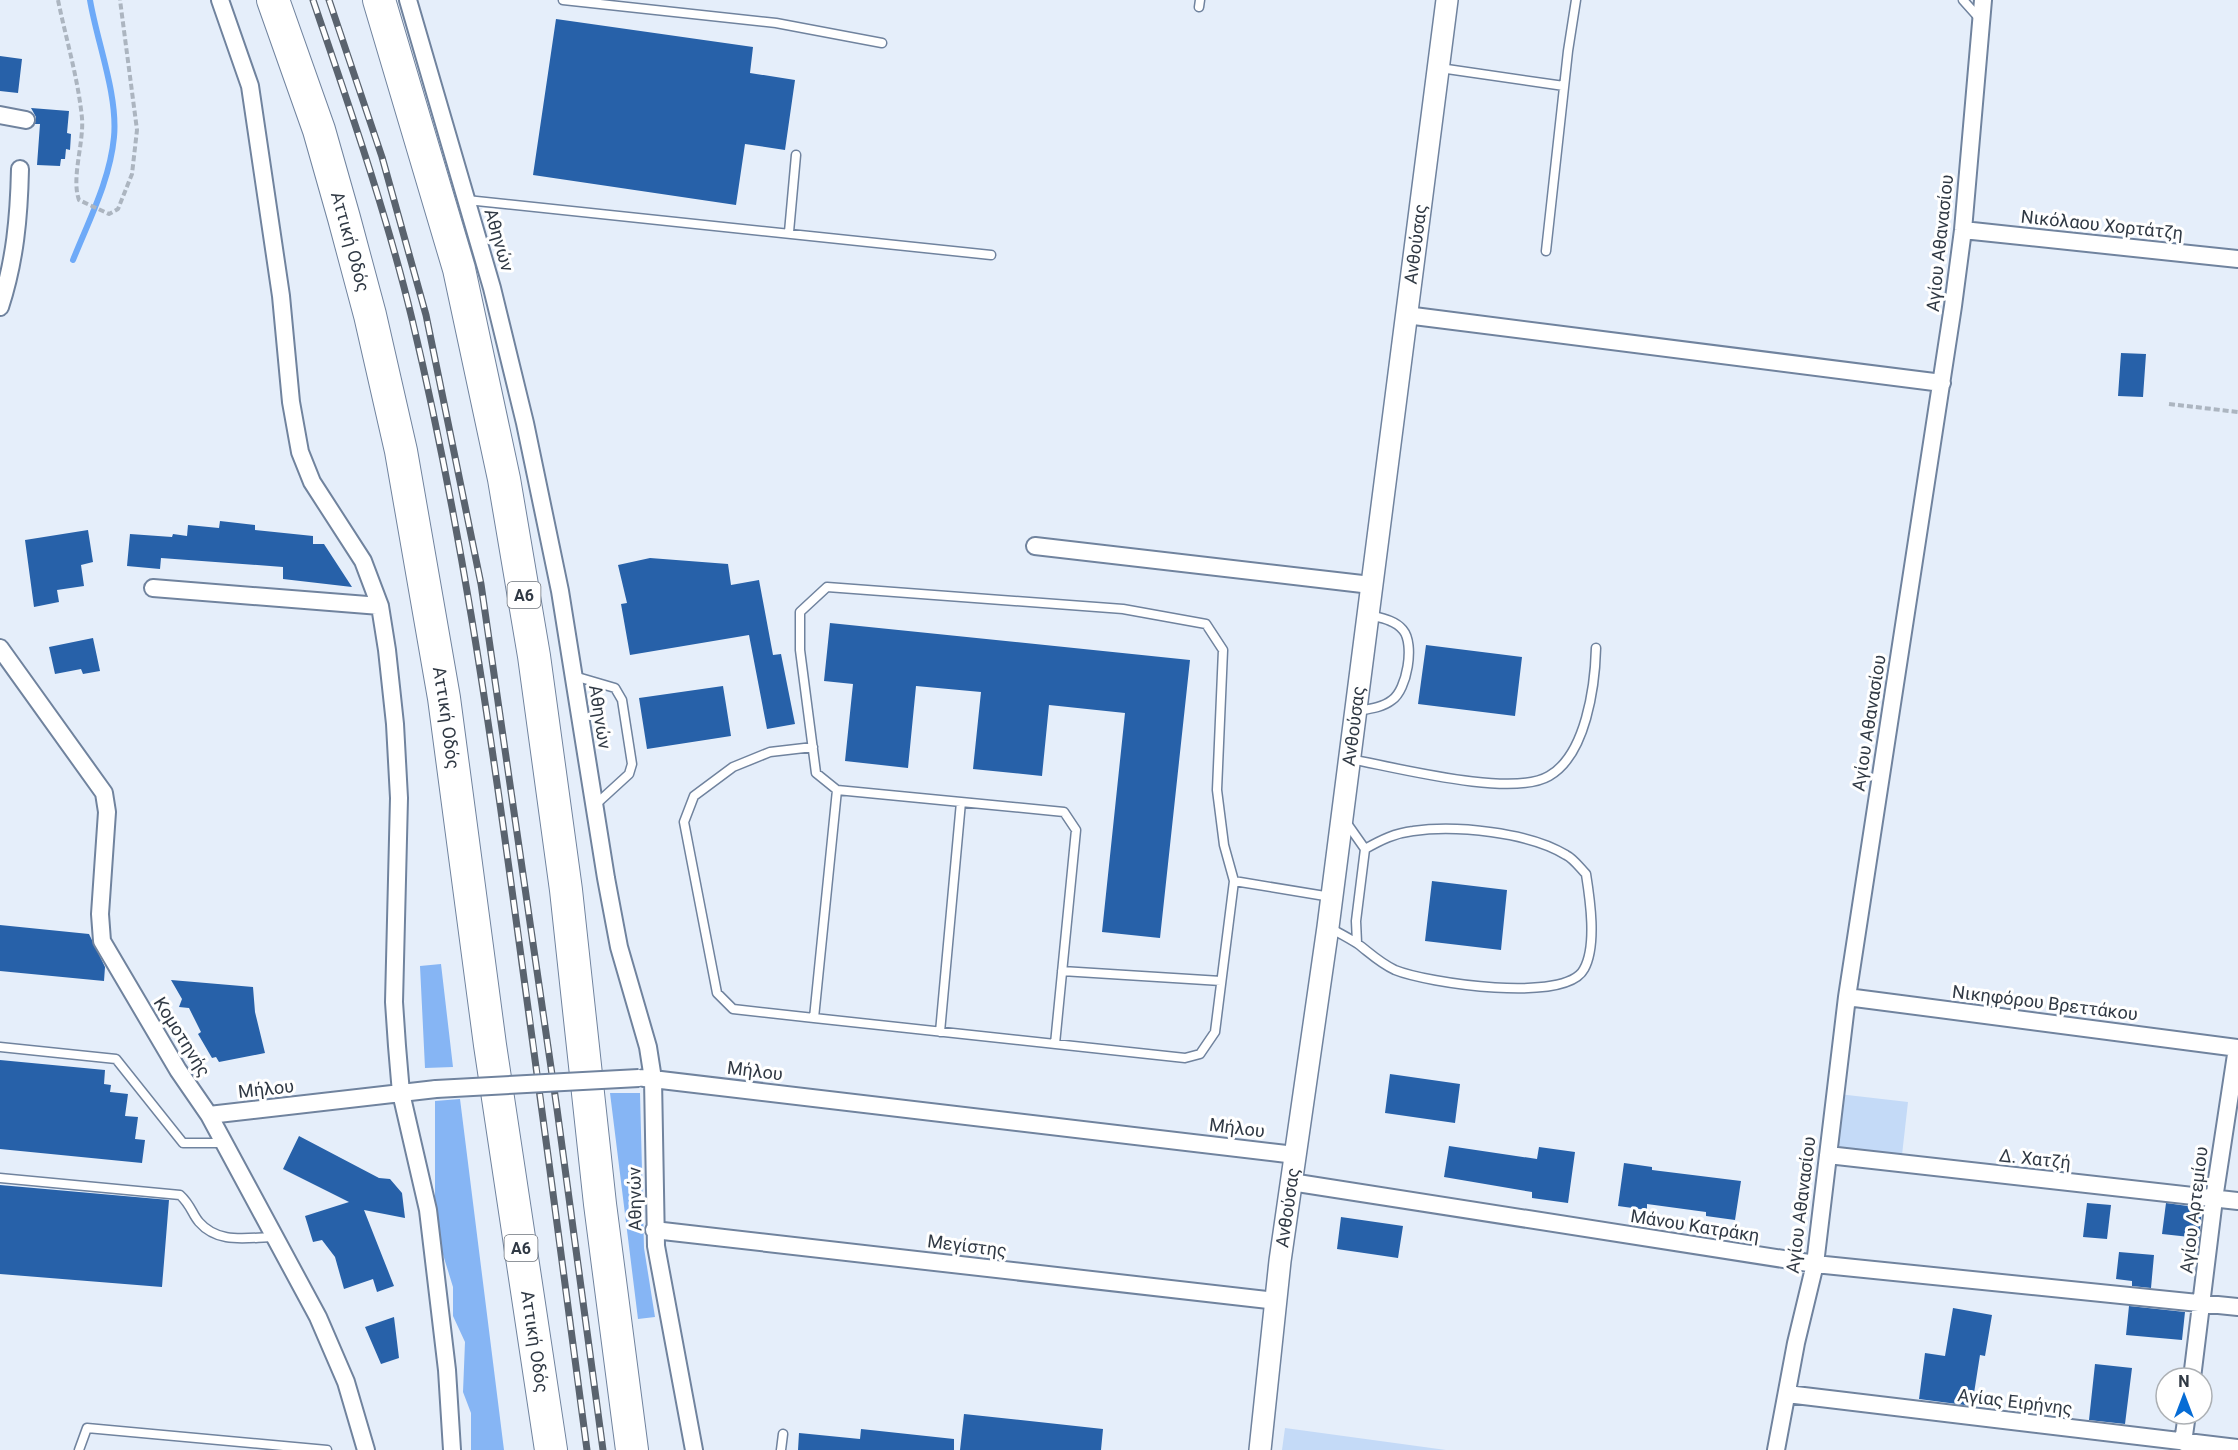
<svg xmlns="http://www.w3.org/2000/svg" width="2238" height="1450" font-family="Roboto,sans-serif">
<rect width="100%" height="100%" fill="#e5eefa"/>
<path fill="#c4daf7" d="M1830,1093L1908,1102L1902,1155L1822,1149Z
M1285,1428L1446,1450H1282Z"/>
<path fill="#86b5f4" d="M441,964L453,1067L425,1068L420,966Z
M610,1093H640L644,1248L655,1317L638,1319Z
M460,1099L504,1450H471V1413L463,1392L465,1342L453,1316V1287L441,1248L435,1200V1101Z"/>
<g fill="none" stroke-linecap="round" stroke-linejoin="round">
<path stroke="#6eaaf8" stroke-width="6" d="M73,260C89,220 110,180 114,137C118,95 97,42 90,0"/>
</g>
<path fill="#2761a9" d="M556,19L753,47L750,73L795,80L785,150L745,144L736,205L533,175Z
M0,56L22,59L18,93L0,91Z
M31,108L69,111L67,133L71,134L70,150L66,149L65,159H61L60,166L37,165L40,124H35L36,117Z
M2121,353L2146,354L2143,397L2118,396Z
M220,521L255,525V530L313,536V544H324L352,587L283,579V567L161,558L160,569L127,566L130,534L172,537L173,534L187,536L188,525L219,528Z
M88,530L93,562L81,565L84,586L57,590L59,602L34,607L25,540Z
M650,558L728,564L731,585L759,580L773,655L781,654L795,724L767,729L749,635L630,655L621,604L627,603L618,565Z
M830,623L1190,660L1160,938L1102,932L1125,713L1049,705L1042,776L973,769L981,692L916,686L908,768L845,761L853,684L824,681Z
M93,638L100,671L83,674L81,669L55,674L49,647Z
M1426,645L1522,657L1515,716L1418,704Z
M723,686L731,736L647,749L639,698Z
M1432,881L1507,890L1501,950L1425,941Z
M0,925L89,934L105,967L104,981L0,971Z
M171,980L253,987L255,1012L265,1053L219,1062L216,1057L212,1058L198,1034L201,1032L189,1008L179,1007L182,999Z
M0,1060L105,1070L104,1084L111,1085L110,1092L128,1094L125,1116L138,1117L135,1139L145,1140L142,1163L0,1149Z
M1390,1074L1460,1084L1455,1123L1385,1113Z
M299,1136L379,1178L390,1179L402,1193L405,1218L364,1210L394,1286L377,1292L373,1279L344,1289L335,1257L322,1240L313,1242L305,1216L349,1202L283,1169Z
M1449,1146L1537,1159L1539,1147L1575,1152L1568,1203L1532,1198V1192L1444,1177Z
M1624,1163L1652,1167V1170L1741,1181L1735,1220L1706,1216V1212L1647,1204V1210L1618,1206Z
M0,1185L169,1200L162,1287L0,1274Z
M2087,1203L2111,1205L2107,1239L2083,1237Z
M2166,1203L2202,1208L2199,1238L2162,1234Z
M1341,1217L1403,1226L1398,1258L1337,1249Z
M2119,1252L2154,1255L2151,1288L2132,1286V1281L2116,1279Z
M2129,1306L2185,1312L2182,1340L2126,1335Z
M1953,1308L1992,1315L1985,1356L1980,1355L1972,1406L1919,1399L1925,1353L1945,1356Z
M394,1317L399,1358L381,1364L365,1327Z
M2095,1364L2132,1368L2125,1424L2089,1420Z
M964,1414L1103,1429L1101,1450H960Z
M861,1429L954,1439V1450H798L799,1433L860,1439Z"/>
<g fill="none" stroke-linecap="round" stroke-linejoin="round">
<defs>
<path id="service" d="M563,0L776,23L882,43
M1963,0L1980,19
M1199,7L1200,0
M1440,68L1564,86
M467,200L991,255
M789,232L796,155
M1546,251L1568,51L1576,0
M827,587L1123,609L1206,624L1223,650L1217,790L1224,845L1234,881L1215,1032L1200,1054L1185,1058L814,1018L837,790L816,773L800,650V612Z
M574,676L615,688L622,700L632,764L629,774L594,806
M1356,711C1368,709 1382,708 1392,700C1407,690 1415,644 1403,630C1395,620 1381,618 1369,615
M813,747L770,752L733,767L694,796L684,822L717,993L733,1009L814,1018
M1350,759C1394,767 1512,798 1549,776C1586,755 1595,686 1596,648
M837,790L961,802L940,1032
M961,802L1064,812L1076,830L1055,1044
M1346,822L1365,849L1356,921L1357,943
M1234,881L1331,897
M1330,928C1339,933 1349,938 1358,944C1371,954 1380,963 1395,970C1427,983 1566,1004 1584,969C1597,946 1590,899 1586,874C1580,868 1574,859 1566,855C1529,832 1455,825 1413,831C1395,833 1381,840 1365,849
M1062,971L1221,981
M0,1047L116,1059L183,1143H224
M0,1178L180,1195C191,1205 192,1214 199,1222C219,1245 248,1237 275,1237
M79,1450L87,1428L327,1450
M781,1450L783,1434"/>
<path id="minor" d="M220,0L250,86L281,296L291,402L300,452L312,482L363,561L380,606L387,650L395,724L399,798L394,1002L397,1046L401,1093L428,1210L447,1370L452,1450
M408,0L492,288L525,423L560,591L606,878L619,947L648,1047L653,1079L656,1246L694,1450
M0,115L26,120
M1963,230L2238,259
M0,307C15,261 19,217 20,169
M1406,315L1942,383
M1035,546L1371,585
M153,588L380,606
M0,648L104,793L107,812L100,914L102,941L178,1070L209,1115L318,1317L346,1382L366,1450
M1847,997L2238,1048
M644,1078L1295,1155
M209,1115L436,1089
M1828,1155L2238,1201
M1291,1182L1815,1264L2238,1307
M654,1230L1276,1301
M2192,1378L2214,1199L2237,1048
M1787,1394L2238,1448
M2183,1442L2187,1414
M1776,1450L1796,1343L1815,1264L1847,997L1953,306L1963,230L1983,0"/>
<g id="tertiary">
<path id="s1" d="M1260,1450L1280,1261L1328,927L1447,0"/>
</g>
<g id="motorway">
<path id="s2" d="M273,0L319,130L344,218L370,315L401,451L444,698L490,1045L551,1450"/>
<path d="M379,0L459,269L504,479L534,656L566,890L600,1204L632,1450"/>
</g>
</defs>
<use href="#service" stroke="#70839e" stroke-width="11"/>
<use href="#minor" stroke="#70839e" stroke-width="20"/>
<use href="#tertiary" stroke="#70839e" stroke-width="24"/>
<use href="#motorway" stroke="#70839e" stroke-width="34"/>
<path stroke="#acb5c0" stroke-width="4" stroke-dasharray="6 3" stroke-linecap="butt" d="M58,0C66,39 78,78 82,118C84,143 71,178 79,200L109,214L118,209L132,174L137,130L120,0
M2169,404L2238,412"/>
<use href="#service" stroke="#fff" stroke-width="8"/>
<use href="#minor" stroke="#fff" stroke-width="16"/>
<use href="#tertiary" stroke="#fff" stroke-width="21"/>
<use href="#motorway" stroke="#fff" stroke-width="32"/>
<defs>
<path id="rail" d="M313,0C349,106 386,211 412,319C459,515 488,713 515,912C540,1091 563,1271 587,1450
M329,0L382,157L426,315L481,584L557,1109L603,1450"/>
</defs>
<use href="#rail" stroke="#5a636e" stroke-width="7"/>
<use href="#rail" stroke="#fff" stroke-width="4.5" stroke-dasharray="14" stroke-linecap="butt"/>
<defs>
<path id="minor-bridge" d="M436,1089L639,1078"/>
</defs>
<use href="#minor-bridge" stroke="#70839e" stroke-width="20" stroke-linecap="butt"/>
<use href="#minor-bridge" stroke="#fff" stroke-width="16"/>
</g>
<g text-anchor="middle" stroke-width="6" stroke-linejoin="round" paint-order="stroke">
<g fill="#fff" stroke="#6e747c" stroke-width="1.5">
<rect x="507.5" y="582" width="33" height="26" rx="4.5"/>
<rect x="504.5" y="1235" width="33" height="26" rx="4.5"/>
</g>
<g font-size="16" font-weight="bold" fill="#303944">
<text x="524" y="601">Α6</text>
<text x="521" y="1254">Α6</text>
</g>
<g font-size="18" fill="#303944" stroke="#fff">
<text transform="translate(2102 225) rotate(6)" y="6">Νικόλαου Χορτάτζη</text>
<text transform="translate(499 240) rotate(74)" y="6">Αθηνών</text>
<text dy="6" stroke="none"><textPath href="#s2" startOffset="254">Αττική Οδός</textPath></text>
<text dy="6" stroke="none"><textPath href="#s1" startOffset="1216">Ανθούσας</textPath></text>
<text transform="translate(1940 243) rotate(-84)" y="6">Αγίου Αθανασίου</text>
<text transform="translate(600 717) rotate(81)" y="6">Αθηνών</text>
<text dy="6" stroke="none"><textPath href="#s2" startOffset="740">Αττική Οδός</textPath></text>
<text transform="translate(1869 723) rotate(-81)" y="6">Αγίου Αθανασίου</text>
<text dy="6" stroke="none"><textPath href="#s1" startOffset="730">Ανθούσας</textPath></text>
<text transform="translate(2045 1003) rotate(7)" y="6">Νικηφόρου Βρεττάκου</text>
<text transform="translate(182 1037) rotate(58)" y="6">Κομοτηνής</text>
<text transform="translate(755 1071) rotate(7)" y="6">Μήλου</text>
<text transform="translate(266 1089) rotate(-6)" y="6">Μήλου</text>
<text transform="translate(1237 1128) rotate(7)" y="6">Μήλου</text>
<text transform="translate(2035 1159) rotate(6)" y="6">Δ. Χατζή</text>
<text transform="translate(635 1199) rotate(-91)" y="6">Αθηνών</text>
<text transform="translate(1801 1205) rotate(-83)" y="6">Αγίου Αθανασίου</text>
<text dy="6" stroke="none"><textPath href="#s1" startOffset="244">Ανθούσας</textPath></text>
<text transform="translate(2194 1210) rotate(-83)" y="6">Αγίου Αρτεμίου</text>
<text transform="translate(1695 1226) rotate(9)" y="6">Μάνου Κατράκη</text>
<text transform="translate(967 1246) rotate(7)" y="6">Μεγίστης</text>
<text dy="6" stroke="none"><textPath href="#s2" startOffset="1370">Αττική Οδός</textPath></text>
<text transform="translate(2015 1402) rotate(7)" y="6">Αγίας Ειρήνης</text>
</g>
</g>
<g transform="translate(2184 1396)"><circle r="28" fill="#ffffff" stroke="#acb0b4" stroke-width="1.5"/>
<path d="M0-4.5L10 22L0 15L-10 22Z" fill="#066cd5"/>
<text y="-9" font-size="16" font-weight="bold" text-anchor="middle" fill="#303944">N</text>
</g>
</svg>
